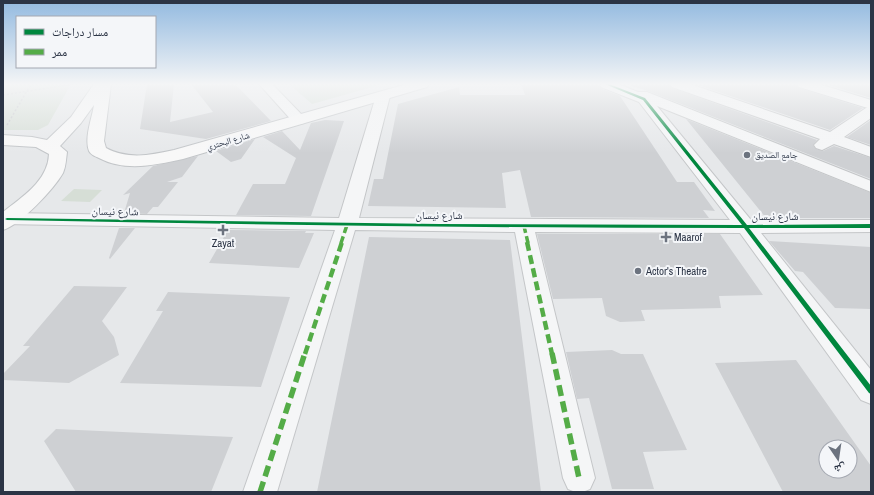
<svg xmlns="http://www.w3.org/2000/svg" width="874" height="495" font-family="'Archivo Narrow','Noto Naskh Arabic',sans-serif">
<rect width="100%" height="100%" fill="#e6e8ea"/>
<path fill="#d6ded6" d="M3,84H71L48,125L38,130H3Z
M289,84H383L312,104Z
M74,189L102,190L90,202L61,201Z"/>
<path fill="#ced0d3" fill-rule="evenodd" d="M147,84H174L170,122L213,112L191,84H235L271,121L206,139L140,129Z
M521,84H599L600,88L620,96L677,182H694L715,211L703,210L709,218L531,217L520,170L502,173L506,208L368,206L374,179H383L398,104L459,87L460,95H525Z
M632,84H670L672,88L817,140L813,145L816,149L823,151L834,146L871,158V179L648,91L631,86Z
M695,84H796L799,88L863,108L830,130Z
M825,84H871V98Z
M686,119L871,193V218H766Z
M325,120L344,121L311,216L236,215L253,184H285L296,158L263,137L282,131L300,150L311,123Z
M871,120V145L847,137Z
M255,139L241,159L231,162L216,151Z
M198,156L182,177L167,182H178L158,207H153L147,214L124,213L130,193L123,195L153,166Z
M119,228H135L110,259L109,258Z
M228,230L306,231L305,233H314L299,268L209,263Z
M537,234H720L763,295L719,296L721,308L641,310L645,321L620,322L606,316L602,298L553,299Z
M369,237L510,240L541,492H317Z
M769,241L871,247V309L835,308L803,272L795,271Z
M74,286L127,287L102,321L114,337L119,355L69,383L3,380V374L30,346H23Z
M168,292L290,297L261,387L120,383L163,311H156Z
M612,350L621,354H643L687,450L643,452L654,489H612L589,398L577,399L566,352Z
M796,360L871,466V492H783L715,363ZM826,447H850V471H826Z
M56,429L233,437L211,492H76L44,441Z"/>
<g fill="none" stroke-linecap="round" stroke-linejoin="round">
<defs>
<path id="minor" d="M259,84H272L304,117L306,120L304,123L299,124L294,123Z
M600,84H618L638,92H647L871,181V192L657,106L751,220H871V232L761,233L871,370V404L861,400L740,233L535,232L595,478L590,489C582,493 576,493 568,489L563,478L515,232L355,230L277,492H243L335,230L3,224V214L7,213L339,218L376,96L378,93H388L390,96L359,218L730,220L639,102L601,87Z
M671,84H690L830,132L866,108L871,107V118L844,137L871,147V157L834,144L822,150L816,148L814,145L820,139L672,87Z"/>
<path id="major" d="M94,84H111L104,141L106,148C128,160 151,155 174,150L407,84H429L427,87L183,159C156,165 125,172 99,158C95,156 91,155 89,151C84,138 92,118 94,105L81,123L60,146L67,152C66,159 66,166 63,173C54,189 20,225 3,230V212C22,197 48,181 49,154L36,147L3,145V135L32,137L47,140L71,117Z
M797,84H819L871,100V109L799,87Z"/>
</defs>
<use href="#minor" stroke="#c4c6c8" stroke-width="2"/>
<use href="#major" stroke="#c2c5c8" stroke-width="2"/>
<path stroke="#c5c6ca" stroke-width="1.5" stroke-dasharray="2 2" stroke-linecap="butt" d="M3,95L74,84
M7,125L31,84"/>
<use href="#minor" fill="#f5f6f7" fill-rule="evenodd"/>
<use href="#major" fill="#f8f8f8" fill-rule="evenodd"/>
<path stroke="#54ac47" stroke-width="3.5" stroke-dasharray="7 3.5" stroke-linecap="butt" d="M524,226L528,243
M341,243L347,225"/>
<path stroke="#54ac47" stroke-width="4.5" stroke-dasharray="9 4.5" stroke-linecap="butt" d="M527,242L552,354
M305,354L342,242"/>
<path stroke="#54ac47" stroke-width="5.5" stroke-dasharray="11 5.5" stroke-linecap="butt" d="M552,353L579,478
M260,492L305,353"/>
<defs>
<path id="cycleway" d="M605,84H609L645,98L747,225L871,224V228H749L871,386V394L869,393L744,228C498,228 253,225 7,220L5,219L7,218L439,224L742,225L643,100Z"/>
</defs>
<use href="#cycleway" stroke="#f4f6f9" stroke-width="3"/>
<use href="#cycleway" fill="#00873e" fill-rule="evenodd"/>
</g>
<linearGradient id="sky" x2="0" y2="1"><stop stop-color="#93bae0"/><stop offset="0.55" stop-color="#f4f5f6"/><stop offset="1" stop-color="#f4f5f6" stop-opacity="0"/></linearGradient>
<rect width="874" height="153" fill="url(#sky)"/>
<g fill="#6c737f" stroke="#f4f6f9" stroke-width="1.5">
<circle cx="747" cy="155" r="4"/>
<path d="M221 224h4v4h4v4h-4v4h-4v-4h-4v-4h4z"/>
<path d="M664 231h4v4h4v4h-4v4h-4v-4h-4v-4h4z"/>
<circle cx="638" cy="271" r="4"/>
</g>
<g text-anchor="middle" stroke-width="4" stroke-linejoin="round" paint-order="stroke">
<g font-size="9" fill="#2b3445" stroke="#f4f6f9">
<text transform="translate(228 141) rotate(-16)" y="3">شارع البحتري</text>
</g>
<g font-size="9" fill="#2b3445" stroke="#f4f6f9" text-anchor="start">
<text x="755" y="158">جامع الصديق</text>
</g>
<g font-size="11" fill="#2b3445" stroke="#f4f6f9">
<text transform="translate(115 211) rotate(1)" y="4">شارع نيسان</text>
<text x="439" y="219">شارع نيسان</text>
<text x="775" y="220">شارع نيسان</text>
</g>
<g font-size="11" fill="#2b3445" stroke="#f4f6f9" text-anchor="start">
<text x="674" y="241">Maarof</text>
<text x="223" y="247" text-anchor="middle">Zayat</text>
<text x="646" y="275">Actor's Theatre</text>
</g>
</g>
<rect width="874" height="495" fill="none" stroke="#2b3445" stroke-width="8"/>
<rect x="16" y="16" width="140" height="52" fill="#f4f6f9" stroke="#a4a8b1"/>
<rect x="24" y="29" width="20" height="6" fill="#00873e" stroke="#a4a8b1"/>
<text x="52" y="36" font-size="12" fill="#2b3445">مسار دراجات</text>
<rect x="24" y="49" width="20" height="6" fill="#54ac47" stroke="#a4a8b1"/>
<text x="52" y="56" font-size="12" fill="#2b3445">ممر</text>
<g transform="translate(838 459) rotate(167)"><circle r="19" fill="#f4f6f9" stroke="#a4a8b1"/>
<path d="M0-3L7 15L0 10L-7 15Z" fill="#6c737f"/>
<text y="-6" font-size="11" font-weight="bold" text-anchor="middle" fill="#2b3445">ش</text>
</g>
</svg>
